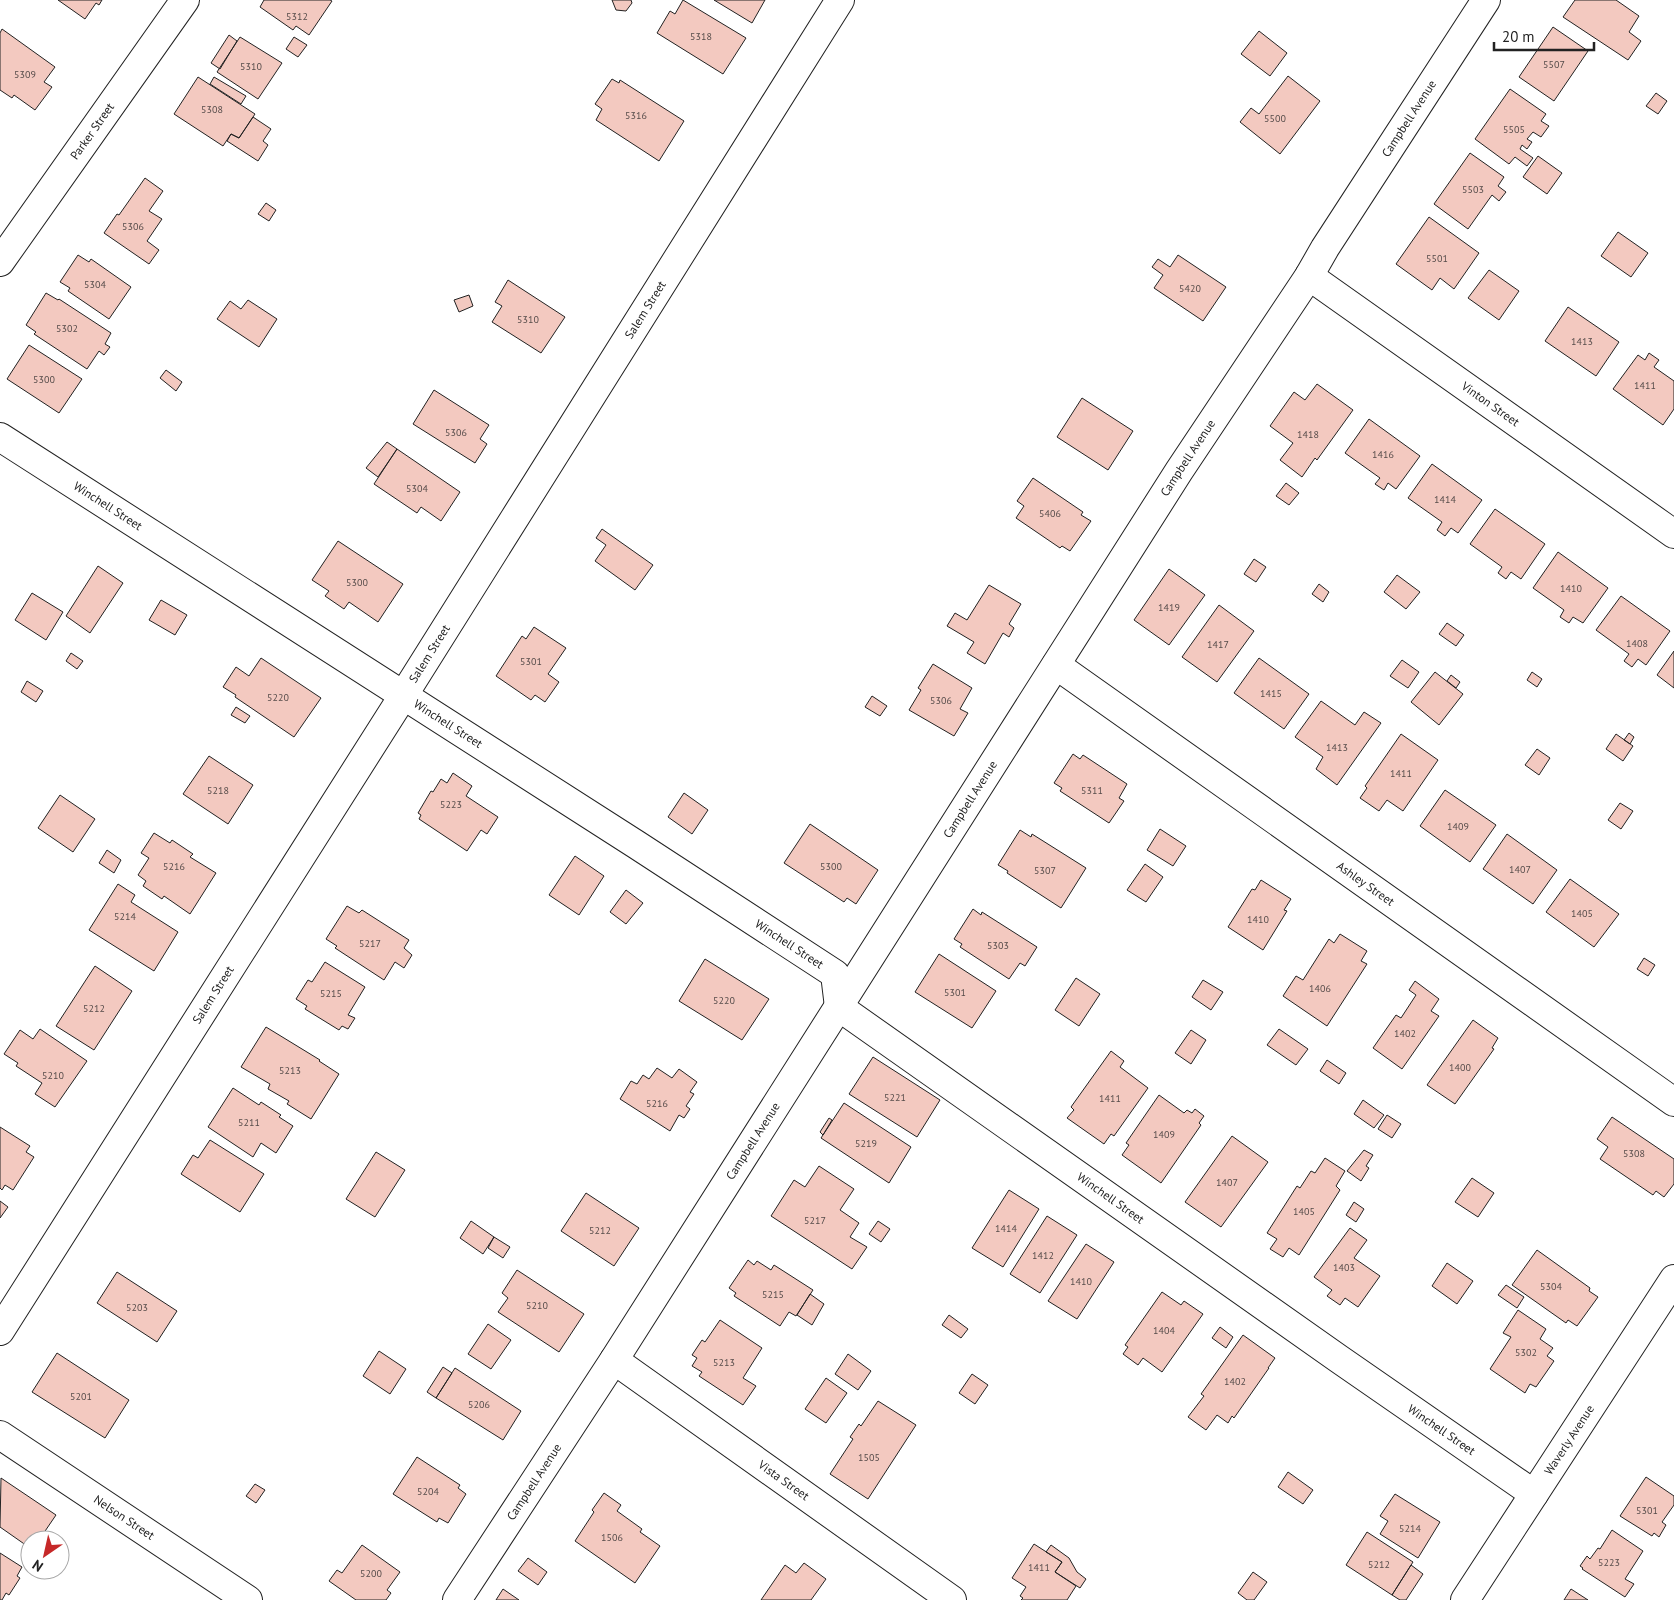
<svg xmlns="http://www.w3.org/2000/svg" width="1674" height="1600" font-family="'PT Sans',sans-serif">
<rect width="100%" height="100%" fill="#fff"/>
<path fill="#f3c9c0" stroke="#222" d="M58,0H102L99,5L96,3L85,19Z
M264,0H330L332,1L309,35L296,26L293,30L260,7Z
M612,0H631L632,3L626,11L616,10Z
M683,0L746,38L723,74L657,33L670,11L675,14Z
M714,0H765L752,23Z
M1575,0H1616L1639,16L1629,32L1641,41L1628,60L1563,17Z
M1553,27L1588,51L1554,101L1519,77Z
M2,29L55,67L44,82L52,87L35,110L14,95L12,98L0,90V33Z
M1259,31L1287,53L1270,76L1241,54Z
M229,35L237,41L220,69L211,63Z
M240,37L282,63L258,99L217,72Z
M294,37L307,45L298,57L286,49Z
M1288,76L1320,101L1280,154L1240,122L1251,108L1259,114Z
M198,77L255,114L239,138L231,134L223,146L174,114Z
M214,77L246,96L241,104L210,84Z
M612,79L619,83L620,80L684,121L659,161L596,120L602,109L595,104Z
M1510,89L1546,114L1541,121L1549,126L1541,137L1533,132L1527,139L1532,142L1527,149L1522,145L1520,149L1533,158L1527,166L1515,157L1509,164L1475,139Z
M1656,93L1667,101L1658,114L1646,106Z
M253,117L271,129L263,141L268,145L258,161L227,141L231,134L239,138Z
M1470,153L1504,177L1498,186L1506,192L1499,201L1492,195L1468,229L1434,204Z
M1538,156L1562,173L1547,194L1523,177Z
M145,178L163,191L149,211L162,219L147,241L159,250L149,264L104,233L117,214L119,215Z
M266,203L276,210L269,221L258,214Z
M1429,217L1479,253L1454,289L1440,278L1432,290L1396,264Z
M1618,232L1648,253L1631,277L1601,256Z
M78,255L89,262L91,259L131,287L109,319L68,291L70,288L60,282Z
M1178,255L1226,287L1203,321L1154,288L1163,275L1152,267L1158,259L1170,267Z
M1489,270L1519,291L1499,320L1468,298Z
M508,280L565,317L541,353L492,322L502,306L495,302Z
M46,293L58,300L59,299L111,333L105,344L110,347L104,355L99,351L87,369L34,334L36,332L26,325Z
M469,295L473,306L459,312L454,300Z
M248,300L277,319L259,347L217,319L230,301L241,309Z
M1568,307L1619,342L1596,376L1545,341Z
M29,345L82,379L59,413L7,379Z
M1649,353L1659,360L1654,367L1674,381V409L1663,425L1613,389L1638,355L1645,360Z
M166,370L182,382L176,391L160,378Z
M1317,384L1353,410L1317,460L1315,458L1302,477L1280,460L1293,443L1270,426L1294,392L1305,400Z
M434,390L489,425L480,439L487,444L475,463L413,424Z
M1082,398L1133,431L1108,470L1057,437Z
M1369,419L1420,456L1396,489L1388,483L1384,490L1375,484L1380,478L1345,453Z
M387,442L397,449L378,477L366,468Z
M397,449L460,492L441,521L421,507L417,513L374,484Z
M1432,464L1482,500L1458,533L1451,528L1445,536L1437,530L1442,522L1408,498Z
M1033,478L1083,512L1081,515L1091,521L1070,551L1062,546L1060,548L1016,518L1024,506L1017,501Z
M1286,483L1299,493L1289,505L1276,496Z
M1495,509L1545,544L1521,579L1511,572L1506,579L1498,573L1502,567L1470,544Z
M602,529L653,565L635,590L595,561L606,545L596,538Z
M338,541L403,584L378,622L349,602L344,609L325,596L329,591L312,580Z
M1558,552L1608,588L1583,623L1573,617L1569,623L1560,617L1564,610L1533,588Z
M1254,559L1266,567L1256,582L1244,574Z
M98,566L123,583L90,633L66,616Z
M1169,569L1205,595L1169,645L1134,620Z
M1397,575L1420,592L1406,609L1384,592Z
M1319,584L1329,592L1323,602L1312,594Z
M989,585L1021,604L1009,624L1014,628L1009,637L1003,633L985,664L967,653L974,642L947,626L955,613L967,620Z
M32,593L63,612L46,640L15,620Z
M1621,596L1670,631L1646,665L1638,659L1632,667L1624,661L1629,654L1596,630Z
M161,600L187,615L175,635L149,620Z
M1219,605L1254,631L1217,682L1182,657Z
M1447,623L1464,635L1456,646L1439,634Z
M534,627L566,648L548,674L559,682L545,702L535,695L531,700L496,676L522,636L526,639Z
M1674,651V688L1657,675Z
M71,653L83,661L77,669L66,661Z
M261,658L321,698L294,737L235,697L236,695L223,687L236,667L249,676Z
M1259,658L1309,694L1284,729L1234,693Z
M1402,660L1419,672L1408,688L1390,676Z
M933,664L972,688L960,709L968,713L954,736L909,710L921,690L918,688Z
M1435,672L1463,694L1439,725L1411,702Z
M1532,672L1542,679L1537,687L1527,680Z
M1451,675L1460,682L1456,688L1447,681Z
M27,681L43,691L36,702L21,692Z
M872,696L887,706L880,716L865,707Z
M1321,701L1355,725L1364,712L1381,723L1337,785L1316,769L1323,757L1295,737Z
M236,707L250,716L245,723L231,715Z
M1629,733L1634,737L1630,744L1624,740Z
M1401,734L1438,760L1403,811L1387,800L1379,811L1360,798L1367,788L1365,786Z
M1616,734L1633,746L1623,761L1606,749Z
M1537,749L1550,758L1539,775L1525,765Z
M1073,754L1080,759L1083,755L1127,784L1119,798L1124,801L1109,823L1060,791L1062,788L1054,783Z
M209,756L253,785L228,824L183,794Z
M453,773L472,786L466,796L498,817L487,834L481,830L467,851L419,819L421,815L418,813L431,791L433,792L441,779L447,783Z
M1445,790L1496,825L1470,862L1420,826Z
M684,793L708,810L692,834L668,817Z
M60,795L95,819L73,852L38,828Z
M1620,803L1633,811L1621,829L1608,820Z
M810,824L878,870L856,904L847,898L844,902L784,863Z
M1160,829L1186,846L1173,866L1147,850Z
M1020,830L1031,837L1032,834L1086,868L1061,908L1007,873L1008,871L998,865Z
M154,833L170,843L172,840L193,854L190,857L216,873L190,914L164,896L162,899L143,886L146,881L138,875L149,858L141,853Z
M1507,834L1557,870L1533,904L1483,869Z
M107,850L121,860L114,873L99,863Z
M575,856L604,876L579,915L549,895Z
M1145,864L1163,877L1146,902L1127,890Z
M1570,879L1619,914L1594,947L1546,912Z
M1261,880L1291,899L1284,910L1287,911L1263,950L1228,927L1252,889L1255,890Z
M118,884L135,895L131,902L178,932L154,971L89,930Z
M626,890L643,903L626,924L610,912Z
M347,906L359,913L362,910L409,940L404,948L412,955L404,968L395,962L384,980L335,948L337,946L326,939Z
M973,909L981,915L982,912L1037,947L1025,966L1020,963L1009,979L960,947L962,944L954,939Z
M1340,934L1367,951L1361,961L1367,964L1327,1026L1283,996L1296,976L1303,980L1329,939L1334,943Z
M939,954L996,991L972,1028L915,992Z
M1644,958L1655,965L1648,976L1637,969Z
M705,959L769,999L742,1040L679,1001Z
M325,962L365,987L348,1015L355,1018L348,1029L342,1026L339,1030L305,1009L307,1006L296,999L308,980L312,982Z
M95,966L132,991L94,1050L56,1026Z
M1076,978L1100,994L1079,1026L1055,1010Z
M1203,980L1223,992L1211,1010L1192,997Z
M1415,981L1439,999L1431,1011L1439,1016L1402,1069L1373,1048L1396,1015L1401,1018L1416,995L1409,990Z
M1473,1020L1498,1038L1492,1048L1494,1049L1455,1104L1427,1085Z
M266,1027L320,1060L319,1061L339,1074L311,1119L287,1104L289,1101L268,1089L270,1084L241,1067Z
M40,1029L87,1061L55,1107L35,1094L42,1083L16,1066L18,1063L4,1054L20,1030L33,1039Z
M1279,1029L1308,1049L1296,1065L1267,1045Z
M1191,1030L1206,1040L1191,1064L1175,1053Z
M1111,1051L1124,1061L1120,1067L1148,1088L1114,1136L1111,1134L1104,1144L1067,1118L1074,1110L1071,1107Z
M873,1057L940,1100L917,1137L849,1094Z
M1327,1060L1346,1073L1339,1084L1320,1071Z
M657,1068L672,1078L679,1069L697,1082L690,1092L694,1094L686,1106L690,1109L684,1118L679,1115L670,1131L620,1099L631,1081L637,1084L643,1075L649,1079Z
M233,1088L259,1105L261,1102L281,1115L279,1117L293,1126L276,1153L261,1143L253,1157L208,1127Z
M1159,1095L1184,1113L1187,1110L1192,1113L1195,1109L1204,1116L1199,1123L1201,1125L1161,1183L1122,1155L1129,1145L1126,1143Z
M1363,1100L1384,1115L1374,1128L1354,1114Z
M844,1103L911,1147L889,1183L821,1138Z
M1387,1115L1401,1124L1392,1138L1378,1129Z
M1612,1117L1674,1159V1184L1664,1197L1656,1191L1653,1195L1600,1159L1608,1147L1597,1139Z
M829,1118L832,1120L823,1135L820,1132Z
M0,1127L30,1146L26,1152L34,1157L13,1190L5,1185L2,1190L0,1188Z
M1232,1136L1268,1162L1221,1227L1185,1202Z
M210,1140L264,1174L240,1212L181,1174L193,1155L198,1158Z
M1364,1150L1373,1155L1366,1166L1369,1168L1361,1181L1347,1171Z
M376,1152L405,1170L375,1217L346,1199Z
M1325,1158L1345,1171L1336,1186L1340,1190L1299,1255L1289,1248L1283,1257L1270,1249L1277,1239L1267,1233L1297,1186L1300,1188L1311,1171L1315,1173Z
M819,1166L854,1189L840,1210L859,1223L850,1237L867,1247L852,1269L771,1216L794,1180L805,1187Z
M1472,1178L1494,1193L1478,1217L1455,1202Z
M1009,1190L1039,1209L1003,1267L972,1248Z
M586,1193L639,1228L614,1266L561,1231Z
M0,1201L8,1207L0,1218Z
M1354,1202L1364,1209L1356,1222L1346,1215Z
M1047,1216L1077,1235L1040,1293L1010,1274Z
M471,1221L494,1237L483,1254L460,1238Z
M878,1221L890,1229L881,1242L869,1234Z
M1350,1228L1367,1240L1354,1258L1380,1276L1358,1307L1345,1298L1340,1305L1327,1296L1332,1290L1314,1277Z
M494,1237L510,1247L503,1258L488,1248Z
M1086,1244L1114,1262L1077,1319L1048,1301Z
M1537,1250L1590,1288L1589,1291L1598,1297L1577,1326L1568,1320L1566,1323L1512,1285Z
M748,1260L754,1265L757,1261L771,1270L774,1265L813,1290L796,1316L789,1312L780,1326L734,1296L736,1293L729,1288Z
M1447,1263L1473,1281L1457,1304L1432,1286Z
M517,1270L584,1314L559,1352L498,1312L508,1298L502,1293Z
M117,1272L177,1311L157,1342L97,1303Z
M1506,1285L1524,1297L1517,1308L1498,1295Z
M1162,1292L1181,1305L1184,1301L1203,1314L1162,1372L1143,1358L1138,1365L1123,1354L1128,1347L1125,1345Z
M810,1294L824,1304L812,1325L797,1315Z
M1518,1310L1546,1329L1540,1339L1553,1348L1547,1356L1554,1361L1536,1387L1530,1384L1525,1393L1490,1369L1511,1337L1503,1333Z
M949,1315L968,1329L961,1338L942,1325Z
M720,1320L762,1348L743,1378L756,1386L743,1405L699,1376L702,1372L692,1366L697,1358L692,1355L702,1340L705,1342Z
M488,1324L511,1340L491,1369L468,1354Z
M1220,1327L1233,1337L1226,1348L1212,1338Z
M1243,1335L1275,1358L1268,1368H1269L1234,1418L1232,1416L1228,1423L1217,1415L1206,1430L1188,1417L1204,1396L1201,1394Z
M379,1351L406,1369L390,1394L363,1376Z
M57,1353L129,1400L105,1438L32,1392Z
M848,1354L871,1371L858,1390L835,1374Z
M443,1367L452,1373L436,1398L427,1392Z
M455,1368L521,1411L503,1440L436,1398Z
M972,1374L988,1385L975,1404L959,1393Z
M826,1378L847,1393L826,1423L805,1409Z
M878,1401L916,1425L868,1499L830,1474L853,1439L850,1437L859,1424L861,1426Z
M417,1457L460,1485L458,1488L466,1494L448,1523L439,1518L437,1522L393,1494Z
M1288,1472L1313,1490L1303,1504L1278,1487Z
M1646,1477L1674,1496V1505L1662,1522L1666,1525L1659,1537L1654,1533L1652,1536L1620,1516Z
M1,1478L56,1515L39,1540H30V1548L0,1527Z
M255,1484L265,1490L256,1503L246,1496Z
M604,1493L621,1505L617,1511L642,1529L640,1532L660,1546L635,1583L575,1541L594,1512L592,1510Z
M1395,1494L1440,1522L1418,1558L1380,1534L1388,1521L1380,1516Z
M1612,1530L1643,1551L1625,1579L1634,1584L1625,1597L1582,1569L1583,1568L1580,1566L1587,1556L1590,1559L1598,1548L1600,1549Z
M1367,1532L1413,1562L1392,1595L1346,1565Z
M1034,1544L1062,1562L1055,1572L1076,1586L1067,1600H1021L1023,1598L1020,1596L1026,1587L1012,1578Z
M362,1545L400,1572L387,1590L391,1593L386,1600H356L329,1581L337,1570L342,1573Z
M1051,1545L1069,1558L1077,1572L1086,1579L1080,1588L1055,1572L1062,1562L1046,1552Z
M0,1553L22,1567L17,1576L20,1578L9,1595L6,1593L2,1600H0Z
M528,1558L547,1572L538,1585L518,1571Z
M804,1563L826,1579L811,1600H761L785,1565L796,1573Z
M1411,1565L1423,1574L1406,1600H1400L1392,1595Z
M1253,1572L1267,1582L1254,1600H1247L1238,1593Z
M503,1589L519,1600H496Z
M1571,1589L1588,1600H1564Z"/>
<g fill="none" stroke-linecap="round" stroke-linejoin="round">
<defs>
<g id="minor">
<path id="s1" d="M0,262L185,0"/>
<path id="s2" d="M1309,276L1674,534"/>
<path id="s3" d="M0,437L637,845L835,974L839,1007L1339,1359L1534,1494"/>
<path id="s4" d="M1056,665L1674,1102"/>
<path id="s5" d="M0,1331L403,696L840,0"/>
<path id="s6" d="M614,1360L952,1600"/>
<path id="s7" d="M0,1435L248,1600"/>
<path id="s8" d="M457,1600L614,1360L1179,471L1309,276L1325,248L1486,0"/>
<path id="s9" d="M1465,1600L1674,1279"/>
</g>
</defs>
<use href="#minor" stroke="#222" stroke-width="30"/>
<use href="#minor" stroke="#fff" stroke-width="28"/>
</g>
<g text-anchor="middle" stroke-width="4" stroke-linejoin="round" paint-order="stroke">
<g font-size="10" fill="#564c4a">
<text x="297" y="20">5312</text>
<text x="701" y="40">5318</text>
<text x="1554" y="68">5507</text>
<text x="251" y="70">5310</text>
<text x="25" y="78">5309</text>
<text x="212" y="113">5308</text>
<text x="636" y="119">5316</text>
<text x="1275" y="122">5500</text>
<text x="1514" y="133">5505</text>
<text x="1473" y="193">5503</text>
<text x="133" y="230">5306</text>
<text x="1437" y="262">5501</text>
<text x="95" y="288">5304</text>
<text x="1190" y="292">5420</text>
<text x="528" y="323">5310</text>
<text x="67" y="332">5302</text>
<text x="1582" y="345">1413</text>
<text x="44" y="383">5300</text>
<text x="1645" y="389">1411</text>
<text x="456" y="436">5306</text>
<text x="1308" y="438">1418</text>
<text x="1383" y="458">1416</text>
<text x="417" y="492">5304</text>
<text x="1445" y="503">1414</text>
<text x="1050" y="517">5406</text>
<text x="357" y="586">5300</text>
<text x="1571" y="592">1410</text>
<text x="1169" y="611">1419</text>
<text x="1637" y="647">1408</text>
<text x="1218" y="648">1417</text>
<text x="531" y="665">5301</text>
<text x="1271" y="697">1415</text>
<text x="278" y="701">5220</text>
<text x="941" y="704">5306</text>
<text x="1337" y="751">1413</text>
<text x="1401" y="777">1411</text>
<text x="218" y="794">5218</text>
<text x="1092" y="794">5311</text>
<text x="451" y="808">5223</text>
<text x="1458" y="830">1409</text>
<text x="174" y="870">5216</text>
<text x="831" y="870">5300</text>
<text x="1520" y="873">1407</text>
<text x="1045" y="874">5307</text>
<text x="1582" y="917">1405</text>
<text x="125" y="920">5214</text>
<text x="1258" y="923">1410</text>
<text x="370" y="947">5217</text>
<text x="998" y="949">5303</text>
<text x="1320" y="992">1406</text>
<text x="955" y="996">5301</text>
<text x="331" y="997">5215</text>
<text x="724" y="1004">5220</text>
<text x="94" y="1012">5212</text>
<text x="1405" y="1037">1402</text>
<text x="1460" y="1071">1400</text>
<text x="290" y="1074">5213</text>
<text x="53" y="1079">5210</text>
<text x="895" y="1101">5221</text>
<text x="1110" y="1102">1411</text>
<text x="657" y="1107">5216</text>
<text x="249" y="1126">5211</text>
<text x="1164" y="1138">1409</text>
<text x="866" y="1147">5219</text>
<text x="1634" y="1157">5308</text>
<text x="1227" y="1186">1407</text>
<text x="1304" y="1215">1405</text>
<text x="815" y="1224">5217</text>
<text x="1006" y="1232">1414</text>
<text x="600" y="1234">5212</text>
<text x="1043" y="1259">1412</text>
<text x="1344" y="1271">1403</text>
<text x="1081" y="1285">1410</text>
<text x="1551" y="1290">5304</text>
<text x="773" y="1298">5215</text>
<text x="537" y="1309">5210</text>
<text x="137" y="1311">5203</text>
<text x="1164" y="1334">1404</text>
<text x="1526" y="1356">5302</text>
<text x="724" y="1366">5213</text>
<text x="1235" y="1385">1402</text>
<text x="81" y="1400">5201</text>
<text x="479" y="1408">5206</text>
<text x="869" y="1461">1505</text>
<text x="428" y="1495">5204</text>
<text x="1647" y="1514">5301</text>
<text x="1410" y="1532">5214</text>
<text x="612" y="1541">1506</text>
<text x="1609" y="1566">5223</text>
<text x="1379" y="1568">5212</text>
<text x="1039" y="1571">1411</text>
<text x="371" y="1577">5200</text>
</g>
<g font-size="12" fill="#222" stroke="#fff">
<text dy="4" stroke="none"><textPath href="#s8" startOffset="1761">Campbell Avenue</textPath></text>
<text dy="4" stroke="none"><textPath href="#s1" startOffset="160">Parker Street</textPath></text>
<text dy="4" stroke="none"><textPath href="#s5" startOffset="1208">Salem Street</textPath></text>
<text dy="4" stroke="none"><textPath href="#s2" startOffset="222">Vinton Street</textPath></text>
<text dy="4" stroke="none"><textPath href="#s8" startOffset="1356">Campbell Avenue</textPath></text>
<text dy="4" stroke="none"><textPath href="#s3" startOffset="128">Winchell Street</textPath></text>
<text dy="4" stroke="none"><textPath href="#s5" startOffset="802">Salem Street</textPath></text>
<text dy="4" stroke="none"><textPath href="#s3" startOffset="532">Winchell Street</textPath></text>
<text dy="4" stroke="none"><textPath href="#s8" startOffset="951">Campbell Avenue</textPath></text>
<text dy="4" stroke="none"><textPath href="#s4" startOffset="379">Ashley Street</textPath></text>
<text dy="4" stroke="none"><textPath href="#s3" startOffset="938">Winchell Street</textPath></text>
<text dy="4" stroke="none"><textPath href="#s5" startOffset="398">Salem Street</textPath></text>
<text dy="4" stroke="none"><textPath href="#s8" startOffset="546">Campbell Avenue</textPath></text>
<text dy="4" stroke="none"><textPath href="#s3" startOffset="1358">Winchell Street</textPath></text>
<text dy="4" stroke="none"><textPath href="#s3" startOffset="1762">Winchell Street</textPath></text>
<text dy="4" stroke="none"><textPath href="#s9" startOffset="191">Waverly Avenue</textPath></text>
<text dy="4" stroke="none"><textPath href="#s6" startOffset="208">Vista Street</textPath></text>
<text dy="4" stroke="none"><textPath href="#s8" startOffset="141">Campbell Avenue</textPath></text>
<text dy="4" stroke="none"><textPath href="#s7" startOffset="149">Nelson Street</textPath></text>
</g>
</g>
<g transform="translate(45 1555) rotate(214)"><circle r="24" fill="#ffffff" stroke="#a7a7a7"/>
<path d="M0-4L9 19L0 12L-9 19Z" fill="#c62828"/>
<text y="-8" font-size="14" font-weight="bold" text-anchor="middle" fill="#222222">N</text>
</g>
<path d="M1494 42v8h100v-8" fill="none" stroke="#222222" stroke-width="2.5"/>
<text x="1502" y="42" font-size="15" fill="#222222" stroke="#ffffff" stroke-width="4" paint-order="stroke">20 m</text>
</svg>
